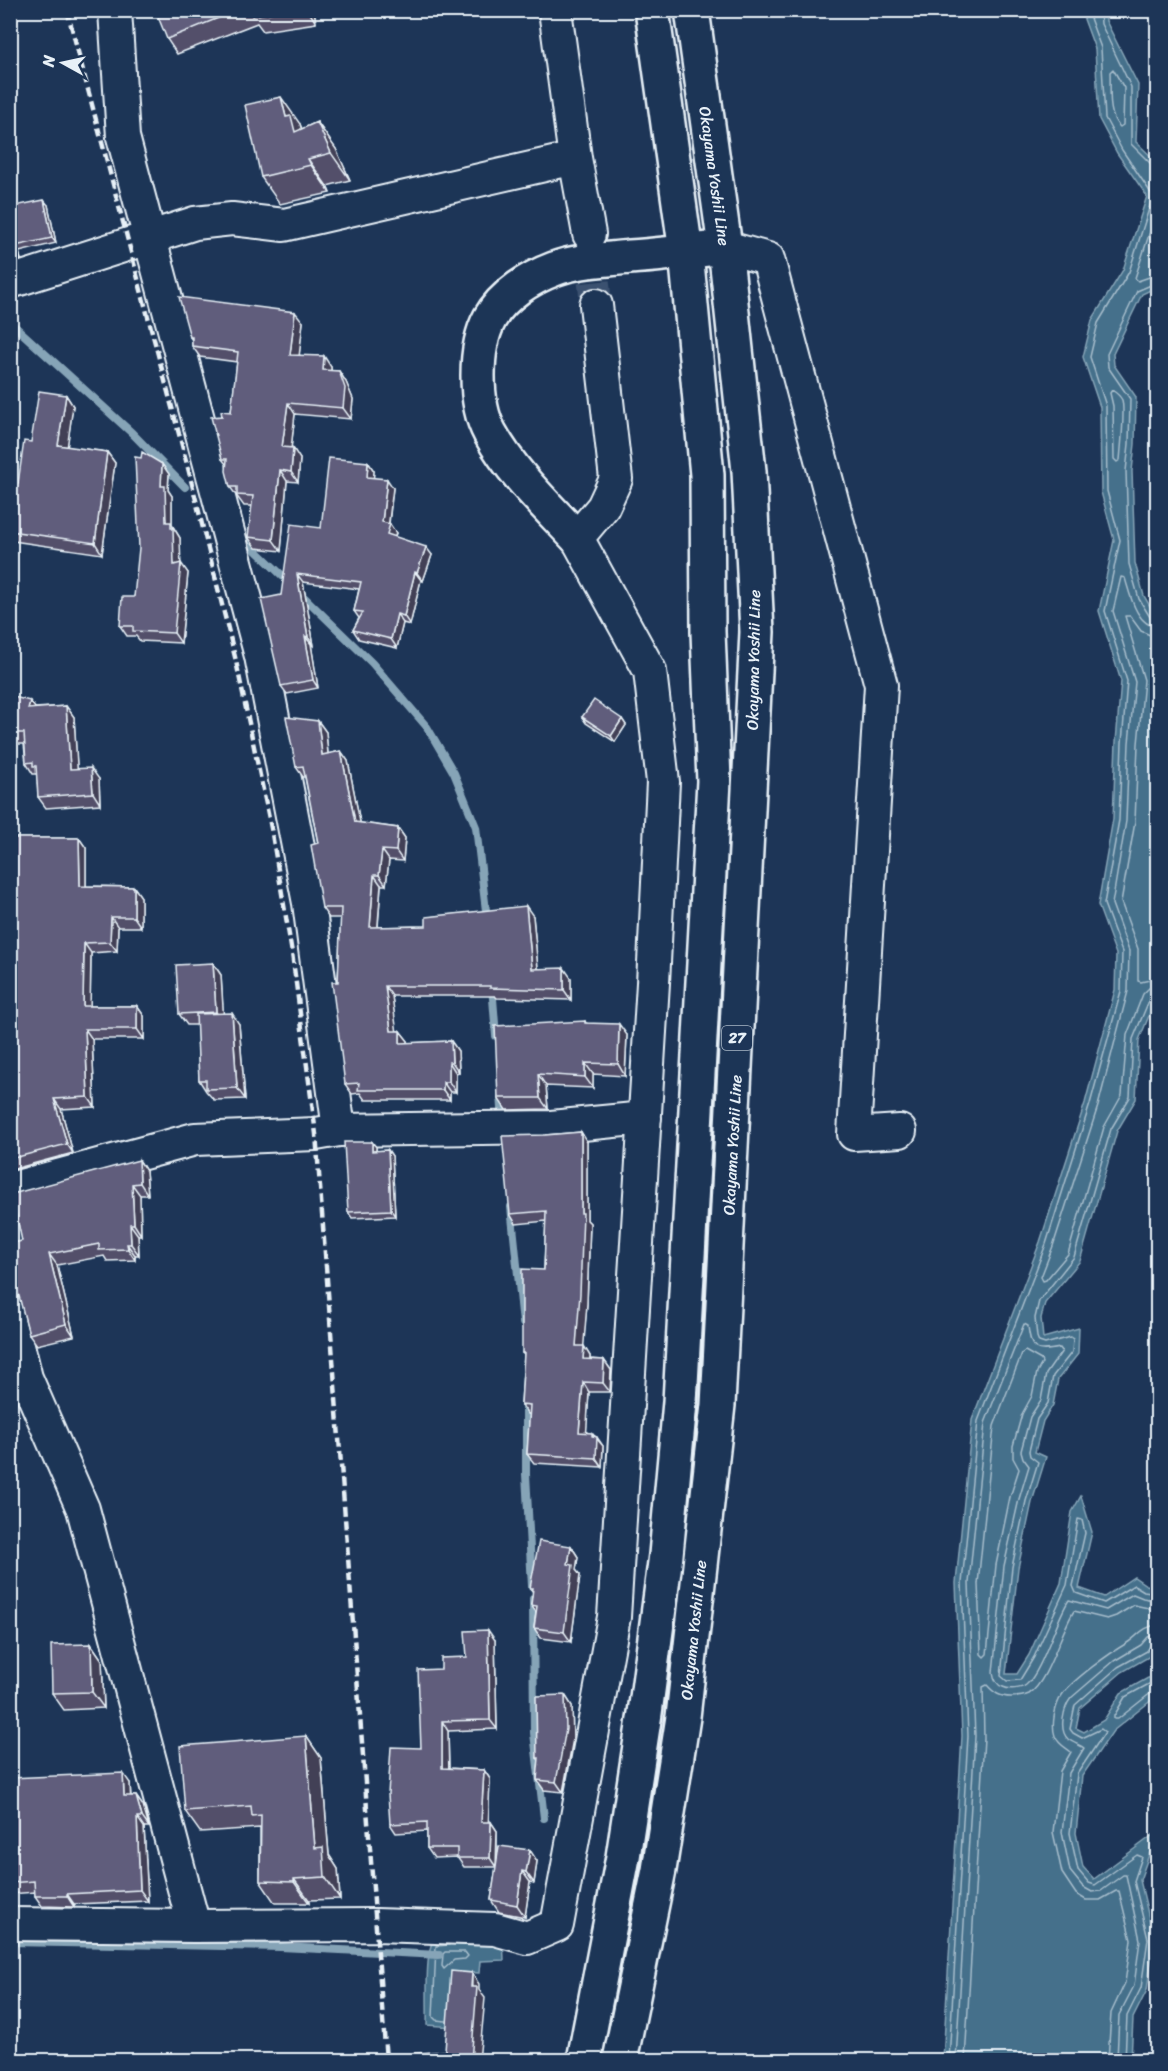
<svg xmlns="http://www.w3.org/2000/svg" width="1168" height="2071" font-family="Sriracha,sans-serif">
<rect width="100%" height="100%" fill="#1d3557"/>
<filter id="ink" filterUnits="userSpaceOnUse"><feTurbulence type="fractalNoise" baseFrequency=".0167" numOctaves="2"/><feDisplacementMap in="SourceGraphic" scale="12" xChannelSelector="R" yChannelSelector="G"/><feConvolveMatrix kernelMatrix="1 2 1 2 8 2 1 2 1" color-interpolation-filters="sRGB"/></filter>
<g filter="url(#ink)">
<path fill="#45708b" stroke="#86a4b7" stroke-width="1.5" d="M1081,11H1106V21L1138,85L1136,142L1157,162V287L1142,294L1113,354L1114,365L1136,397L1135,444L1132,471L1135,563L1144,596L1157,618L1158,994L1139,1040L1136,1099L1117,1131L1080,1261L1045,1303L1041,1318L1043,1338L1079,1328L1078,1354L1058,1379L1053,1405L1043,1421L1035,1452L1046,1457L1032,1502L1018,1568L1006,1674H1017L1029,1655L1061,1583L1072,1512L1081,1496L1092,1532L1079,1588L1104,1597L1134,1577L1146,1585L1157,1587V1643L1152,1655L1122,1672L1080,1708L1076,1728L1084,1732L1104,1720L1121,1693L1148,1678L1157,1677L1158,1695L1113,1731L1082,1776L1076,1833L1083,1867L1094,1879L1157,1832L1140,1880L1154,1939L1147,1990L1133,2018L1131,2060H943L962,1736L956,1583L972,1420L1040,1242L1085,1103L1115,990L1116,954L1098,905L1113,819L1116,742L1121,681L1099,611L1114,540L1101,492L1100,407L1083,357L1092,320L1123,270L1147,196L1117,153L1099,119L1095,49Z
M434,1939H503L504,1960L480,1961L479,1973L460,1972L454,2027L427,2025C428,2006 424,1953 434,1939Z"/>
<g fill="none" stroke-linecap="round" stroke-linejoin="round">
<path stroke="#a7bdcc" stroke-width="1.5" d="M1100,10L1101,24L1131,87V144L1151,164L1158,166
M1113,69L1124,88L1123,125L1120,127C1107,116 1111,89 1110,72Z
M1158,207L1135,278L1138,281L1158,274
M1158,282L1137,291L1107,354L1108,367L1130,399L1129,444L1126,471L1129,564L1139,599L1150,617L1158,620
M1112,390C1115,392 1120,396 1122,400C1125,411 1121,448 1120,460L1117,462L1114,459L1113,406L1110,393Z
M1158,627C1136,626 1130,594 1125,578L1121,577L1113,611L1135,682L1129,743L1126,821L1112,904L1129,951L1128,991L1098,1106L1053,1246L1041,1277L1043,1281L1046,1280L1068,1254L1104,1127L1122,1095L1127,1035L1143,994L1149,988L1158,987
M1158,636L1150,635L1141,631L1130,616H1125L1144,680L1138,744L1135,822L1121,902L1138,949V981L1141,982L1158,978
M1158,994L1150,998L1133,1039L1130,1097L1111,1129L1074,1257L1039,1301L1035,1318L1037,1337L1039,1342L1045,1344L1070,1337L1073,1339L1072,1352L1053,1376L1048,1403L1037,1419L1029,1451L1030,1456L1038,1462L1026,1501L1012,1567L1001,1676L1007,1681L1020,1680L1034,1657L1067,1585L1078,1519L1082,1520L1085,1533L1073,1586L1076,1593L1104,1603L1134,1585L1144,1591L1158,1593
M1025,1351L1041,1360L1042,1363L1037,1372L1032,1396L1022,1414L1013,1446V1458L1019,1469L1010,1497L996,1565L987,1654L984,1657L981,1654L978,1584L994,1426L1022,1353Z
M1158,1683L1149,1684L1125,1697L1114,1716V1719H1118L1152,1692L1158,1691
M445,1952H465L468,1956L465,1959L454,1960L444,1969L442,1966L443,1954Z
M446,2021L436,2020L433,2017L436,1946L449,1945
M949,2060L968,1736L962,1583L978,1421L1046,1244L1090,1104L1121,991L1122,952L1104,904L1119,820L1122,743L1127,681L1105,611L1120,540L1107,491L1106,406L1090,357L1098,323L1129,272L1153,196L1122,150L1105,118L1101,48L1087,10
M956,2060L975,1736L969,1583L985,1423L1024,1324L1028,1326C1031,1351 1035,1353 1060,1348L1062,1351L1046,1374L1041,1400L1030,1417L1021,1451L1023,1458L1029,1466L1019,1499L1004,1566L993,1672C994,1679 996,1685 1003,1687C1009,1690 1021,1689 1026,1685C1042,1672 1056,1619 1069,1600L1106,1610L1133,1594L1143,1598L1158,1601
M965,2060L984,1738L983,1687L987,1685C994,1693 1000,1697 1011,1697C1017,1697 1023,1697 1029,1694C1048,1682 1061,1631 1074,1611L1107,1619L1116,1616L1134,1605L1158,1610
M1108,2060L1111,2013L1125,1983L1131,1940L1119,1891H1116L1100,1900H1086L1076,1894L1062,1873L1053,1832L1060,1771L1071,1752C1065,1747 1058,1744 1055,1736C1051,1725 1055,1705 1062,1695C1072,1680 1110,1653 1127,1643C1138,1636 1143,1626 1158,1625
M1117,2060L1119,2015L1134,1986L1140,1940L1126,1875H1123L1101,1891L1092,1892L1083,1887L1070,1871L1062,1832L1069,1773L1084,1748C1080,1745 1073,1743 1068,1739C1058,1730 1064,1707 1071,1698L1114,1661L1141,1645L1148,1637L1158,1634
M1125,2060L1127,2016L1141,1988L1148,1939L1134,1881L1142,1857L1137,1855L1095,1885L1089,1883L1078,1870L1070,1833L1077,1774L1105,1732L1101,1729L1082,1738L1073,1733L1070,1729L1075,1705L1118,1667L1147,1651L1152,1643L1158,1642"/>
<path stroke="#86a4b7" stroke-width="8" d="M10,322L132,433L185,487
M240,535L291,584
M300,593L372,663L427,727L454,773L476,827L487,919
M492,986L496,1036
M501,1094L503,1123
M511,1207L523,1323
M526,1402V1474L532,1586
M533,1599L534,1733L544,1818
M10,1942L281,1947L439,1955"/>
<path stroke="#3b516f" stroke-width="32" stroke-dasharray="32 16" stroke-linecap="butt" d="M589,234L596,305"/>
<defs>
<path id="minor" d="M115,10L123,137L261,656L309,903L339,1130
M555,10L575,158L589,234
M725,247L768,259L881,685L854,1134L900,1131
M10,282L195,223L232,219L284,225L575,158
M10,1189L195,1139L316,1134L339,1130L551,1127L645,1118
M10,1312L26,1378L83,1509L194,1926
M10,1924L194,1926L376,1925L495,1929L527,1938L557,1925L614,1617L653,983L663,782L650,671L577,538L603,507L616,479L596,305"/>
<path id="tertiary" d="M577,538C546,505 512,473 490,433C474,404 474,347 490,318C503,295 530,278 554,269C578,260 604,260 630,257C662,255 693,251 725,247"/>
<path id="primary" d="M584,2060L623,1857L645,1713L666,1555L680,1402L714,781L708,632L707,475L686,252L652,10
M620,2060L659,1870L683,1717L718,1405L757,632L749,471L725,247L692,10"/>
</defs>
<use href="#minor" stroke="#e8f1f8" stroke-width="36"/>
<use href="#tertiary" stroke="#e8f1f8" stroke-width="38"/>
<use href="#primary" stroke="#e8f1f8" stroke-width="38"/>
<use href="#minor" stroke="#1d3557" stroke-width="32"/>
<use href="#tertiary" stroke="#1d3557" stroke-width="33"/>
<use href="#primary" stroke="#1d3557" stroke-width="33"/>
<path stroke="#e8f1f8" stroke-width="4.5" stroke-dasharray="9 4.5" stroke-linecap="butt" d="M67,10L188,468L236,661L271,828L292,953L316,1134L386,2060"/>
</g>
<path fill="#53506a" stroke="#e8f1f8" stroke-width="1.5" d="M164,10H314L316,23L263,31L257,23L177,54L167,39Z
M317,122L336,149L350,180L327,186L330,193L280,204L261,177L300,124L302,129Z
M48,205L56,243L19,252L21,260L10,264V207Z
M303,322L299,355L331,367V371H339L346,382L353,399L351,419L295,414L291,448L300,459L298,482L287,481L281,551L256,548L248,537L252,506H244L230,487L226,464L222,459V416L231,412L237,362L200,357L192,346V340L190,337Z
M66,395L73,406L67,447L107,452L115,463L102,554L13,541L10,538V491L18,483L31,442Z
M368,462L374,471L373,478L393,488L389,524L396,533L394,537L432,555L423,581L421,580L410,625L403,623L397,648L359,639L353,630L359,618L354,611L359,589L303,582L314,646L311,644L318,688L287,694L281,686V595L321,528Z
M169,474L168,490L172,496V525L180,538V563L188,573L181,643L140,641L136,636H127L120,626L134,597Z
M10,696L35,708L66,706L74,717L77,769L99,779L100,804L46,808L38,797L37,774H33L26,763L24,744H10Z
M582,717L622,719L626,725L615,742L586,723Z
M318,721L326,732L328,754L341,751L348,761L360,823L398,828L405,838L403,861L389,860L386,885H381L378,927L426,926L533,916L538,969L571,978V1000L497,998L495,996H392L396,1031H400L408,1041V1043L451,1041L458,1051L459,1072L456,1073V1092H450V1100H365L360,1093L352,1094L345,1084L338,982L341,918H329L322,908L318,843L305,777H303L296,767Z
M10,838H79L86,848V886L134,887L141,897V927H118L117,951L91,953L90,1006H137L144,1016V1039H92L95,1107L61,1109L73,1153L10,1170Z
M213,963L221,975L223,1013L239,1024L245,1099L214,1100L206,1091L199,1080L197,1025H187L179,1014Z
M585,1021L586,1023L627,1035L625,1076L593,1074V1088L546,1086L548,1109L506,1110L498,1098Z
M581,1132L587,1142V1220L590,1223L587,1304L583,1346L590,1356V1359L604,1360L611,1370L610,1392H589L586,1432L597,1437L603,1446L602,1467L534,1463L527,1454L530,1414H528L521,1404L524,1355L522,1353L544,1270L546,1221L516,1224L510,1214L545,1135Z
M372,1142L376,1147V1151L388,1150L392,1156L395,1216L352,1218L348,1212Z
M139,1160L146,1171L148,1195H140L141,1235H138L139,1255H135V1260L107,1261L104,1256L57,1265L74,1336L37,1345L29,1334L20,1298L12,1295L10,1293V1244L22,1241Z
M571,1546L578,1557L576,1570L580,1575L571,1642L541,1638L534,1628L536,1612L531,1605L533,1592L530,1588Z
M495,1640L497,1729L448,1731L449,1768L484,1770L490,1779L488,1822H491L497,1831V1862L537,1861L534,1883L530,1882L525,1917L499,1912L491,1900L496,1867H464L457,1857L434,1858L427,1848V1831L396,1833L390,1824L421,1748L441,1669L467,1657Z
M91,1644L102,1660L104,1708L64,1710L52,1693Z
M565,1695L572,1706L573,1739L563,1792L544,1790L537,1780L539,1760L537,1758Z
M306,1736L321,1758L329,1855L338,1869L340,1899L309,1900V1903H275L260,1881V1828L200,1832L185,1811Z
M10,1778L130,1783L131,1796H136L143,1806L149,1827H144L148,1901L74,1904V1907L42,1906L35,1896V1892L10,1894Z"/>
<path fill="#434156" stroke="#e8f1f8" stroke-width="1.5" d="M308,10H314L316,23Z
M281,97L300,124L302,131L295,132L286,117Z
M317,122L336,149L350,180L331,153Z
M308,159L327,186L330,193L311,165Z
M44,200L48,205L56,243L52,238Z
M15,246L19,252L21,260L17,254Z
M295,312L303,322L298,366L290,355Z
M324,356L331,367V381L323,370Z
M339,371L346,382L353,399L351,419L343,408Z
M66,395L73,406L66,456L58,445Z
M288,403L295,414L290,458L282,447Z
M293,448L300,459L298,482L291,472Z
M107,452L115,463L102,554L95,543Z
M368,462L374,471L373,486L367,477Z
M162,464L169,474L168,490L172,496V525L180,538L181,568V563L188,573L181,643L174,633V565L166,522L161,486Z
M280,470L287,481L281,551L273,540Z
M387,479L393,488L388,529L390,524L396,533L393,543L387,534L382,522Z
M426,547L432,555L423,581L417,573Z
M415,572L421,580L410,625L404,616Z
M297,574L303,582L314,646L308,637Z
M397,614L403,623L397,648L391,639Z
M305,636L311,644L318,688L313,680Z
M30,701L38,712L28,709Z
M66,706L74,717L78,780L70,769Z
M622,719L626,725L615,742L611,736Z
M318,721L326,732L329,765L322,755Z
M341,751L348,761L362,832L355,822Z
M91,768L99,779L100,804L93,793Z
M398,828L405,838L403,861L396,851Z
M79,838L86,848V896L80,886Z
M382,850L389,860L386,885L379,875Z
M374,875L381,885L377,937L370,927Z
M134,887L141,897V927L134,917Z
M526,906L533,916L539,979L532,969Z
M111,917L118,927L117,951L110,942Z
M84,943L91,953L90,1015L83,1006Z
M213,963L221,975L224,1023L216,1012Z
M564,968L571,978V1000L564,990Z
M385,986L392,996L398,1041L391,1031Z
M137,1006L144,1016V1039L137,1029Z
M232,1013L239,1024L245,1099L237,1088Z
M619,1024L627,1035L625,1076L618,1064Z
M85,1029L92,1039L95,1107L88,1097Z
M400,1031L408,1041L407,1053L400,1043Z
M451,1041L458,1051L459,1072L452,1062Z
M449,1062L456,1073V1092L449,1082Z
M585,1063L593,1074V1088L585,1077Z
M538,1074L546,1086L548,1109L540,1098Z
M443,1082L450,1092V1100L443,1090Z
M54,1099L61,1109L73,1153L67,1144Z
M581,1132L587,1142V1220L590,1223L587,1304L583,1355L576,1346L581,1213Z
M372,1142L376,1147V1157L372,1151Z
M388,1150L392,1156L395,1216L391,1210Z
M139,1160L146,1171L148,1195L140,1183Z
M132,1184L140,1195L141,1235L134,1224Z
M130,1224L138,1235L139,1255L131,1244Z
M127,1244L135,1255V1260L128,1249Z
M49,1254L57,1265L74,1336L66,1324Z
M584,1346L590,1356V1368L583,1359Z
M604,1360L611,1370L610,1392L603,1383Z
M583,1382L589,1392L586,1441L579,1432Z
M592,1433L603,1446L602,1467L596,1458L592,1436Z
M571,1546L578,1557L576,1570L580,1575L571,1642L564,1632L568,1564Z
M488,1630L495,1640L497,1729L490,1720Z
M91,1644L102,1660L104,1708L92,1692Z
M565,1695L572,1706L573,1739L563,1792L556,1782Z
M442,1721L448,1731L449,1777L442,1768Z
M306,1736L321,1758L329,1855L338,1869L340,1899L325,1877L315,1848Z
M484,1770L490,1779L488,1831L481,1822Z
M123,1773L130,1783L131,1806L124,1796Z
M136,1796L143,1806L149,1827L142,1817Z
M137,1817L144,1827L148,1901L140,1890Z
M491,1822L497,1831L496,1867L490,1858Z
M530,1850L537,1861L534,1883L526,1872Z
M522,1871L530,1882L525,1917L517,1905Z
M294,1879L309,1900V1903L294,1882Z
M67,1894L74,1904V1907L67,1896Z
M472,1973L479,1984V1990L485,1998L479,2061H471Z"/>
<path fill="#605d7b" stroke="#e8f1f8" stroke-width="1.5" d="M164,10H238L167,39L157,14Z
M249,10H285L252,16Z
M281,97L286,117L291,116L295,132L317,122L331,153L308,159L311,165L261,177L245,105Z
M44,200L52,238L15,246L17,254L10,256V207Z
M179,297L295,312L290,355L324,356L323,370L339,371L345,388L343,408L288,403L282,447L293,448L291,472L280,470L273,540L248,537L253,496L237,495V487H230L226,471L227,459H222L211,417L222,416L221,411L231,412L238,352L192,346V337H190Z
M39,391L66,395L58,445L107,452L95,543L10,531V491L12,483H18L24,441L31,442Z
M142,452L162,464L161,486H165L166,522H171V528H173L174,565L181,563L174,633L133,631V626H120L122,597H134L139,548L135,457L141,458Z
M329,458L368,462L367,477L387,479L382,522L390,524L387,534L426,547L417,573L415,572L404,616L397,614L391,639L353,630L363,612L354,611L361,582L297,574L308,637L305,636L313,680L281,686L261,599L281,595L291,524L321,528Z
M10,696L30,701L28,709L66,706L70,769L91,768L93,793L38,797L36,766H33V762L26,763L24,733H10Z
M594,700L622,719L611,736L582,717Z
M286,717L318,721L322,755L341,751L355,822L398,828L396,851L382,850L379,875H374L370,927L426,926V917L526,906L532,969L564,968V990L490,988V986H385L391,1031H400V1043L451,1041L452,1062H449V1082H443V1090H358L359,1083L345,1084L332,982H338L341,908H322L311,845L318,843L303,766L296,767Z
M10,838H79L80,886L134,887V917H111L110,942L84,943L83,1006H137V1029H85L88,1097L54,1099L67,1144L10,1159Z
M213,963L216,1012L179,1014L176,965Z
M232,1013L237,1088L206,1089V1080H199L196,1014Z
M585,1021V1023L619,1024L618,1064L585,1063V1077L538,1074L540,1098H498L495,1026Z
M581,1132V1213H583L580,1294L576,1346H584L583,1359L604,1360L603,1383L583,1382L579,1432L592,1433V1436L597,1437L596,1458L527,1454L530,1405L521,1404L524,1353H522V1269L544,1270L546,1211L510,1214L502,1136L545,1135Z
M344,1142H372V1151L388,1150L391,1210L348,1212Z
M139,1160L140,1183L132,1184L134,1224H130L131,1244H127L128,1249L99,1250V1244L49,1254L66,1324L29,1334L19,1296L15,1288L10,1286V1244L22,1241L12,1194Z
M539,1541L571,1546L568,1564L573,1565L564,1632L534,1628L537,1606L531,1605L533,1588H530Z
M488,1630L490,1720L442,1721V1768L484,1770L481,1822H491L490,1858H457V1848H427V1822L390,1824L388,1794L391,1747L421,1748L418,1670L441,1669V1658L467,1657L465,1631Z
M91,1644L92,1692L52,1693L51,1645Z
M565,1695L566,1729L556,1782L537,1780L539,1758H537L536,1696Z
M306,1736L315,1848L323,1847L325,1877L294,1879V1882L260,1881L261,1815L252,1816L251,1806L185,1811L180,1746Z
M123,1773L124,1796H136L142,1817H137L140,1890L67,1894V1896H35L34,1881L10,1883V1778Z
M499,1846L530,1850L526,1872L522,1871L517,1905L491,1900Z
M451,1971L472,1973L471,1987H477L471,2061H411V2054L445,2051Z"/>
</g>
<g text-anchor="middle" stroke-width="5" stroke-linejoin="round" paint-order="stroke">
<rect fill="#1d3557" stroke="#abb9c8" stroke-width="1.5" x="722" y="1026" width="30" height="24" rx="4.5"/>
<g font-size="15" font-weight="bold" fill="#e8f1f8">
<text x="737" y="1043">27</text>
</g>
<g font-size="16" fill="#e8f1f8" stroke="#1d3557">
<text transform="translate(715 176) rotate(82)" y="6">Okayama Yoshii Line</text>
<text transform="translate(753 660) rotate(-89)" y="6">Okayama Yoshii Line</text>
<text transform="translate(732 1145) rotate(-87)" y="6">Okayama Yoshii Line</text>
<text transform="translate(693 1630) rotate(-84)" y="6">Okayama Yoshii Line</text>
</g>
</g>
<rect width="1168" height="2071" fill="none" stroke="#1d3557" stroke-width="36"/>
<rect x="18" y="18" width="1132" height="2035" fill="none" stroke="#e8f1f8" stroke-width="2" filter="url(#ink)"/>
<g transform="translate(63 63) rotate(278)" stroke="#1d3557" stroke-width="4.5" paint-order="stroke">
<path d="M0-4.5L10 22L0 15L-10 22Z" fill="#e8f1f8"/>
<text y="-9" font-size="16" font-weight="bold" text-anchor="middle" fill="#e8f1f8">N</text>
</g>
</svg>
